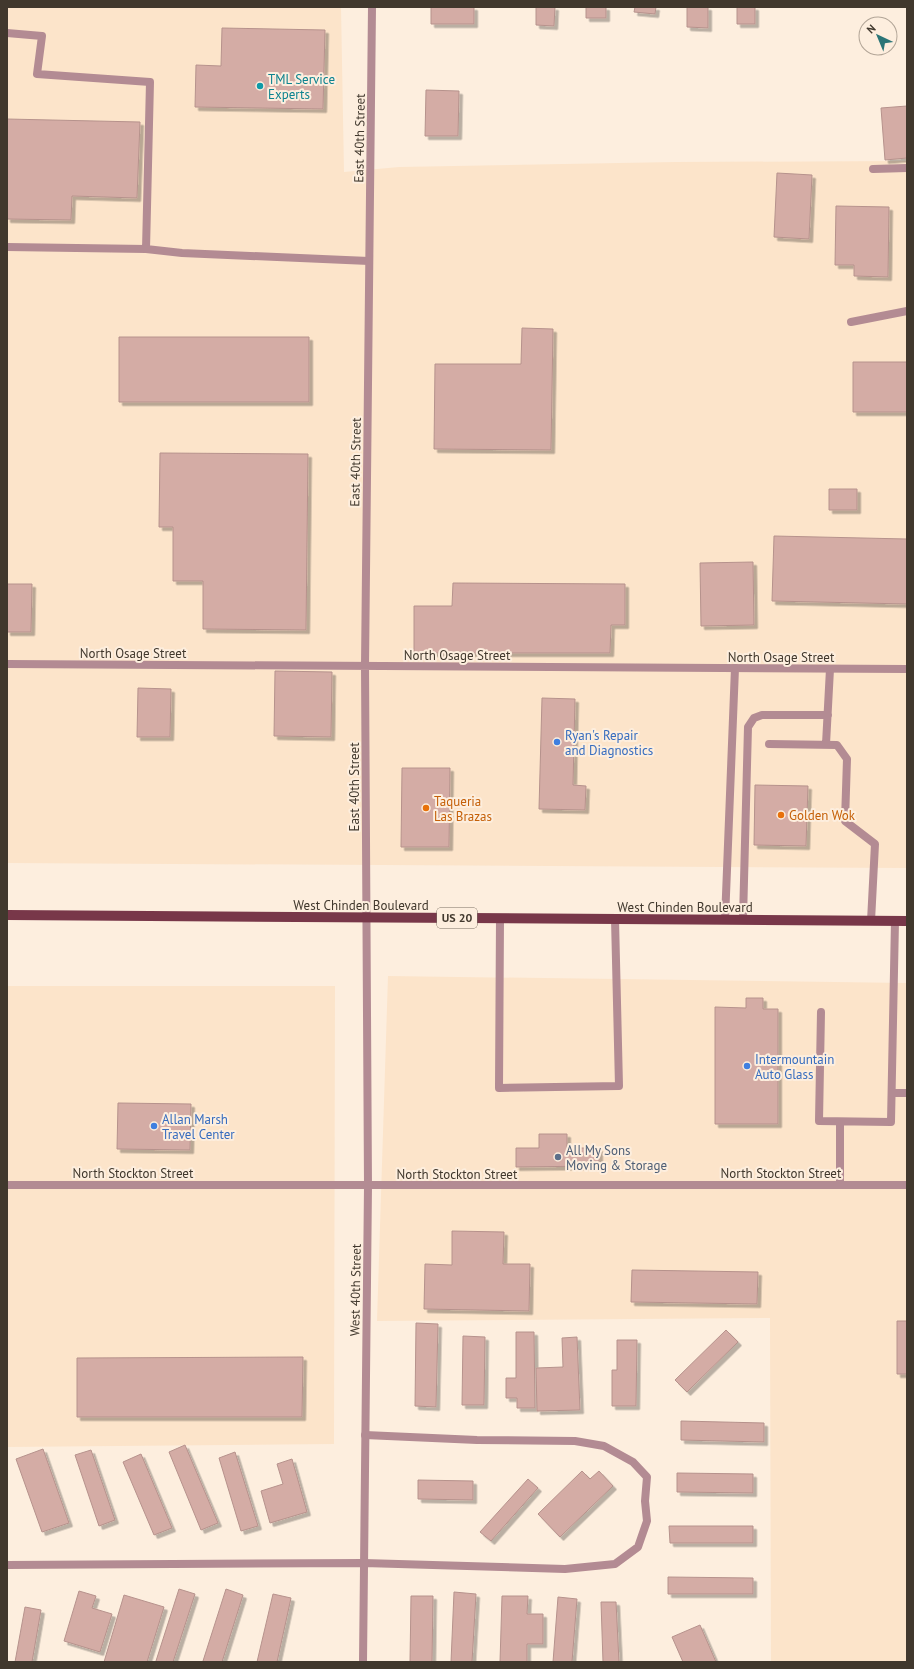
<svg xmlns="http://www.w3.org/2000/svg" width="914" height="1669" font-family="'PT Sans',sans-serif">
<defs>
<filter id="shadow"><feDropShadow dx="3.5" dy="3.5" stdDeviation="0" flood-color="#0004"/></filter>
</defs>
<rect width="100%" height="100%" fill="#fdeede"/>
<path fill="#fce4ca" d="M7,7H341L344,172L399,167L675,162L907,161V868L7,863Z
M388,976L907,983V1662H771L770,1318L377,1321Z
M7,986H335L334,1444L7,1447Z"/>
<path fill="#d4aca5" stroke="#b6928c" filter="url(#shadow)" d="M431,7H474V24H431Z
M536,7H555L554,26L536,25Z
M586,7H606V18H586Z
M635,7H656L655,14L634,12Z
M687,7H708V28L687,27Z
M737,7H755V24H737Z
M222,28L325,30L323,109L195,107L196,65L221,66Z
M426,90L459,91L458,136H425Z
M907,106V158L885,160L881,108Z
M7,119L140,122L137,198L72,196L71,220L7,219Z
M777,173L812,175L809,239L774,237Z
M836,206L889,207L888,277L854,276V265H835Z
M522,328L553,329L551,450L434,449L435,364H521Z
M119,337H309V402H119Z
M853,362H907V412H853Z
M160,453L308,454L306,630L203,629V581H173V527H159Z
M829,489H857V510H829Z
M774,536L907,539V604L772,601Z
M753,562L754,625L701,626L700,563Z
M453,583L625,584V625H611L610,653H414V606H452Z
M7,584H32L31,632H7Z
M275,671L332,672L331,737L274,736Z
M138,688L171,689L170,737H137Z
M542,698L575,699L573,785L586,786L585,810L539,809Z
M402,768H450L449,847H401Z
M755,785L808,786L806,846L754,845Z
M746,998H763V1009H778V1124H715V1007L746,1008Z
M118,1103L191,1104L190,1150L117,1149Z
M539,1134H567V1148H599V1166L516,1167V1148H539Z
M452,1231L504,1232L503,1264H530L529,1311L424,1309L425,1264L452,1265Z
M632,1270L758,1272L757,1304L631,1302Z
M897,1321H907V1374H897Z
M416,1323L438,1324L436,1407L415,1406Z
M726,1330L738,1342L687,1392L675,1380Z
M516,1332H534L535,1408H517V1398H506V1378H516Z
M463,1336L485,1337L484,1405H462Z
M577,1337L580,1410L537,1411L536,1368L563,1367L562,1338Z
M617,1340H637L636,1406H612V1370H617Z
M303,1357L302,1417H77V1358Z
M681,1421L764,1423V1442L681,1440Z
M185,1445L218,1523L201,1530L169,1452Z
M43,1449L69,1523L42,1532L16,1459Z
M91,1450L115,1520L99,1526L75,1455Z
M235,1452L258,1526L241,1531L219,1458Z
M141,1454L172,1528L154,1535L123,1462Z
M292,1459L307,1512L270,1523L261,1491L283,1484L277,1464Z
M582,1471L590,1479L599,1471L613,1486L560,1537L538,1514Z
M677,1473L753,1474V1493L677,1492Z
M528,1479L538,1488L491,1541L480,1532Z
M418,1480L473,1481V1500L418,1499Z
M669,1526H753V1543H670Z
M668,1577L753,1578V1594H668Z
M179,1589L195,1594L173,1662H159L156,1661Z
M226,1589L243,1595L222,1662H206L203,1661Z
M79,1591L96,1596L92,1608L112,1614L100,1652L64,1641Z
M454,1592L476,1594L472,1662H451Z
M273,1594L291,1598L277,1662H257Z
M124,1595L164,1607L147,1662H104Z
M411,1596H433L432,1662H410Z
M502,1596H528L527,1614H543V1644H527V1662H500Z
M558,1597L577,1599L572,1662H553Z
M601,1602H616L619,1662H603Z
M25,1607L41,1610L32,1662H15Z
M700,1625L716,1662H683L672,1637Z"/>
<g fill="none" stroke-linecap="round" stroke-linejoin="round">
<path stroke="#b38b93" stroke-width="8" d="M7,33L42,36L37,74L150,82L146,249L182,253L369,261
M873,169L907,168
M7,247L146,249
M851,322L907,311
M769,744L837,745L847,759L845,821L875,844L871,921
M826,744L830,669
M500,919L499,1088L619,1086L615,919
M743,919L748,727L754,718L762,715H828
M725,920L735,668
M821,1012L819,1121L891,1122L895,921
M892,1093H907
M840,1185V1122
M7,1565L364,1563L565,1569L615,1564L638,1547L647,1521L645,1501L647,1477L633,1462L604,1446L575,1441L477,1440L365,1435"/>
<path stroke="#b38b93" stroke-width="8" d="M7,664L907,669
M7,1185H907
M363,1662L368,1186L365,666L372,7"/>
<path stroke="#783749" stroke-width="10" d="M7,915L907,921"/>
</g>
<circle fill="#0f9aa8" stroke="#fdeede" stroke-width="1.5" cx="260" cy="86" r="4"/>
<g fill="#3f7fe0" stroke="#fdeede" stroke-width="1.5">
<circle cx="557" cy="742" r="4"/>
<circle cx="747" cy="1066" r="4"/>
<circle cx="154" cy="1126" r="4"/>
</g>
<g fill="#e8710a" stroke="#fdeede" stroke-width="1.5">
<circle cx="426" cy="808" r="4"/>
<circle cx="781" cy="815" r="4"/>
</g>
<circle fill="#5c6f8a" stroke="#fdeede" stroke-width="1.5" cx="558" cy="1157" r="4"/>
<g text-anchor="middle" stroke-width="4" stroke-linejoin="round" paint-order="stroke">
<rect fill="#fdeede" stroke="#796f62" stroke-width="1" x="437" y="908" width="40" height="20" rx="3"/>
<g font-size="12" font-weight="bold" fill="#41382d">
<text x="457" y="922">US 20</text>
</g>
<g font-size="13" fill="#0d838f" stroke="#fdeede" text-anchor="start">
<text x="268" y="84">TML Service<tspan x="268" dy="15">Experts</tspan></text>
</g>
<g font-size="13" fill="#41382d" stroke="#fdeede">
<text transform="translate(359 138) rotate(-89)" y="5">East 40th Street</text>
<text transform="translate(355 462) rotate(-89)" y="5">East 40th Street</text>
<text x="133" y="658">North Osage Street</text>
<text x="457" y="660">North Osage Street</text>
<text x="781" y="662">North Osage Street</text>
<text transform="translate(354 787) rotate(-90)" y="5">East 40th Street</text>
<text x="361" y="910">West Chinden Boulevard</text>
<text x="685" y="912">West Chinden Boulevard</text>
<text x="133" y="1178">North Stockton Street</text>
<text x="781" y="1178">North Stockton Street</text>
<text x="457" y="1179">North Stockton Street</text>
<text transform="translate(355 1290) rotate(-89)" y="5">West 40th Street</text>
</g>
<g font-size="13" fill="#366cbe" stroke="#fdeede" text-anchor="start">
<text x="565" y="740">Ryan's Repair<tspan x="565" dy="15">and Diagnostics</tspan></text>
<text x="755" y="1064">Intermountain<tspan x="755" dy="15">Auto Glass</tspan></text>
<text x="162" y="1124">Allan Marsh<tspan x="162" dy="15">Travel Center</tspan></text>
</g>
<g font-size="13" fill="#c56008" stroke="#fdeede" text-anchor="start">
<text x="434" y="806">Taqueria<tspan x="434" dy="15">Las Brazas</tspan></text>
<text x="789" y="820">Golden Wok</text>
</g>
<g font-size="13" fill="#4e5e75" stroke="#fdeede" text-anchor="start">
<text x="566" y="1155">All My Sons<tspan x="566" dy="15">Moving &amp; Storage</tspan></text>
</g>
</g>
<rect width="914" height="1669" fill="none" stroke="#41382d" stroke-width="16"/>
<g transform="translate(878 36) rotate(316)"><circle r="19" fill="#fdeede" stroke="#b2a597"/>
<path d="M0-3L7 15L0 10L-7 15Z" fill="#2b7577"/>
<text y="-6" font-size="11" font-weight="bold" text-anchor="middle" fill="#41382d">N</text>
</g>
</svg>
